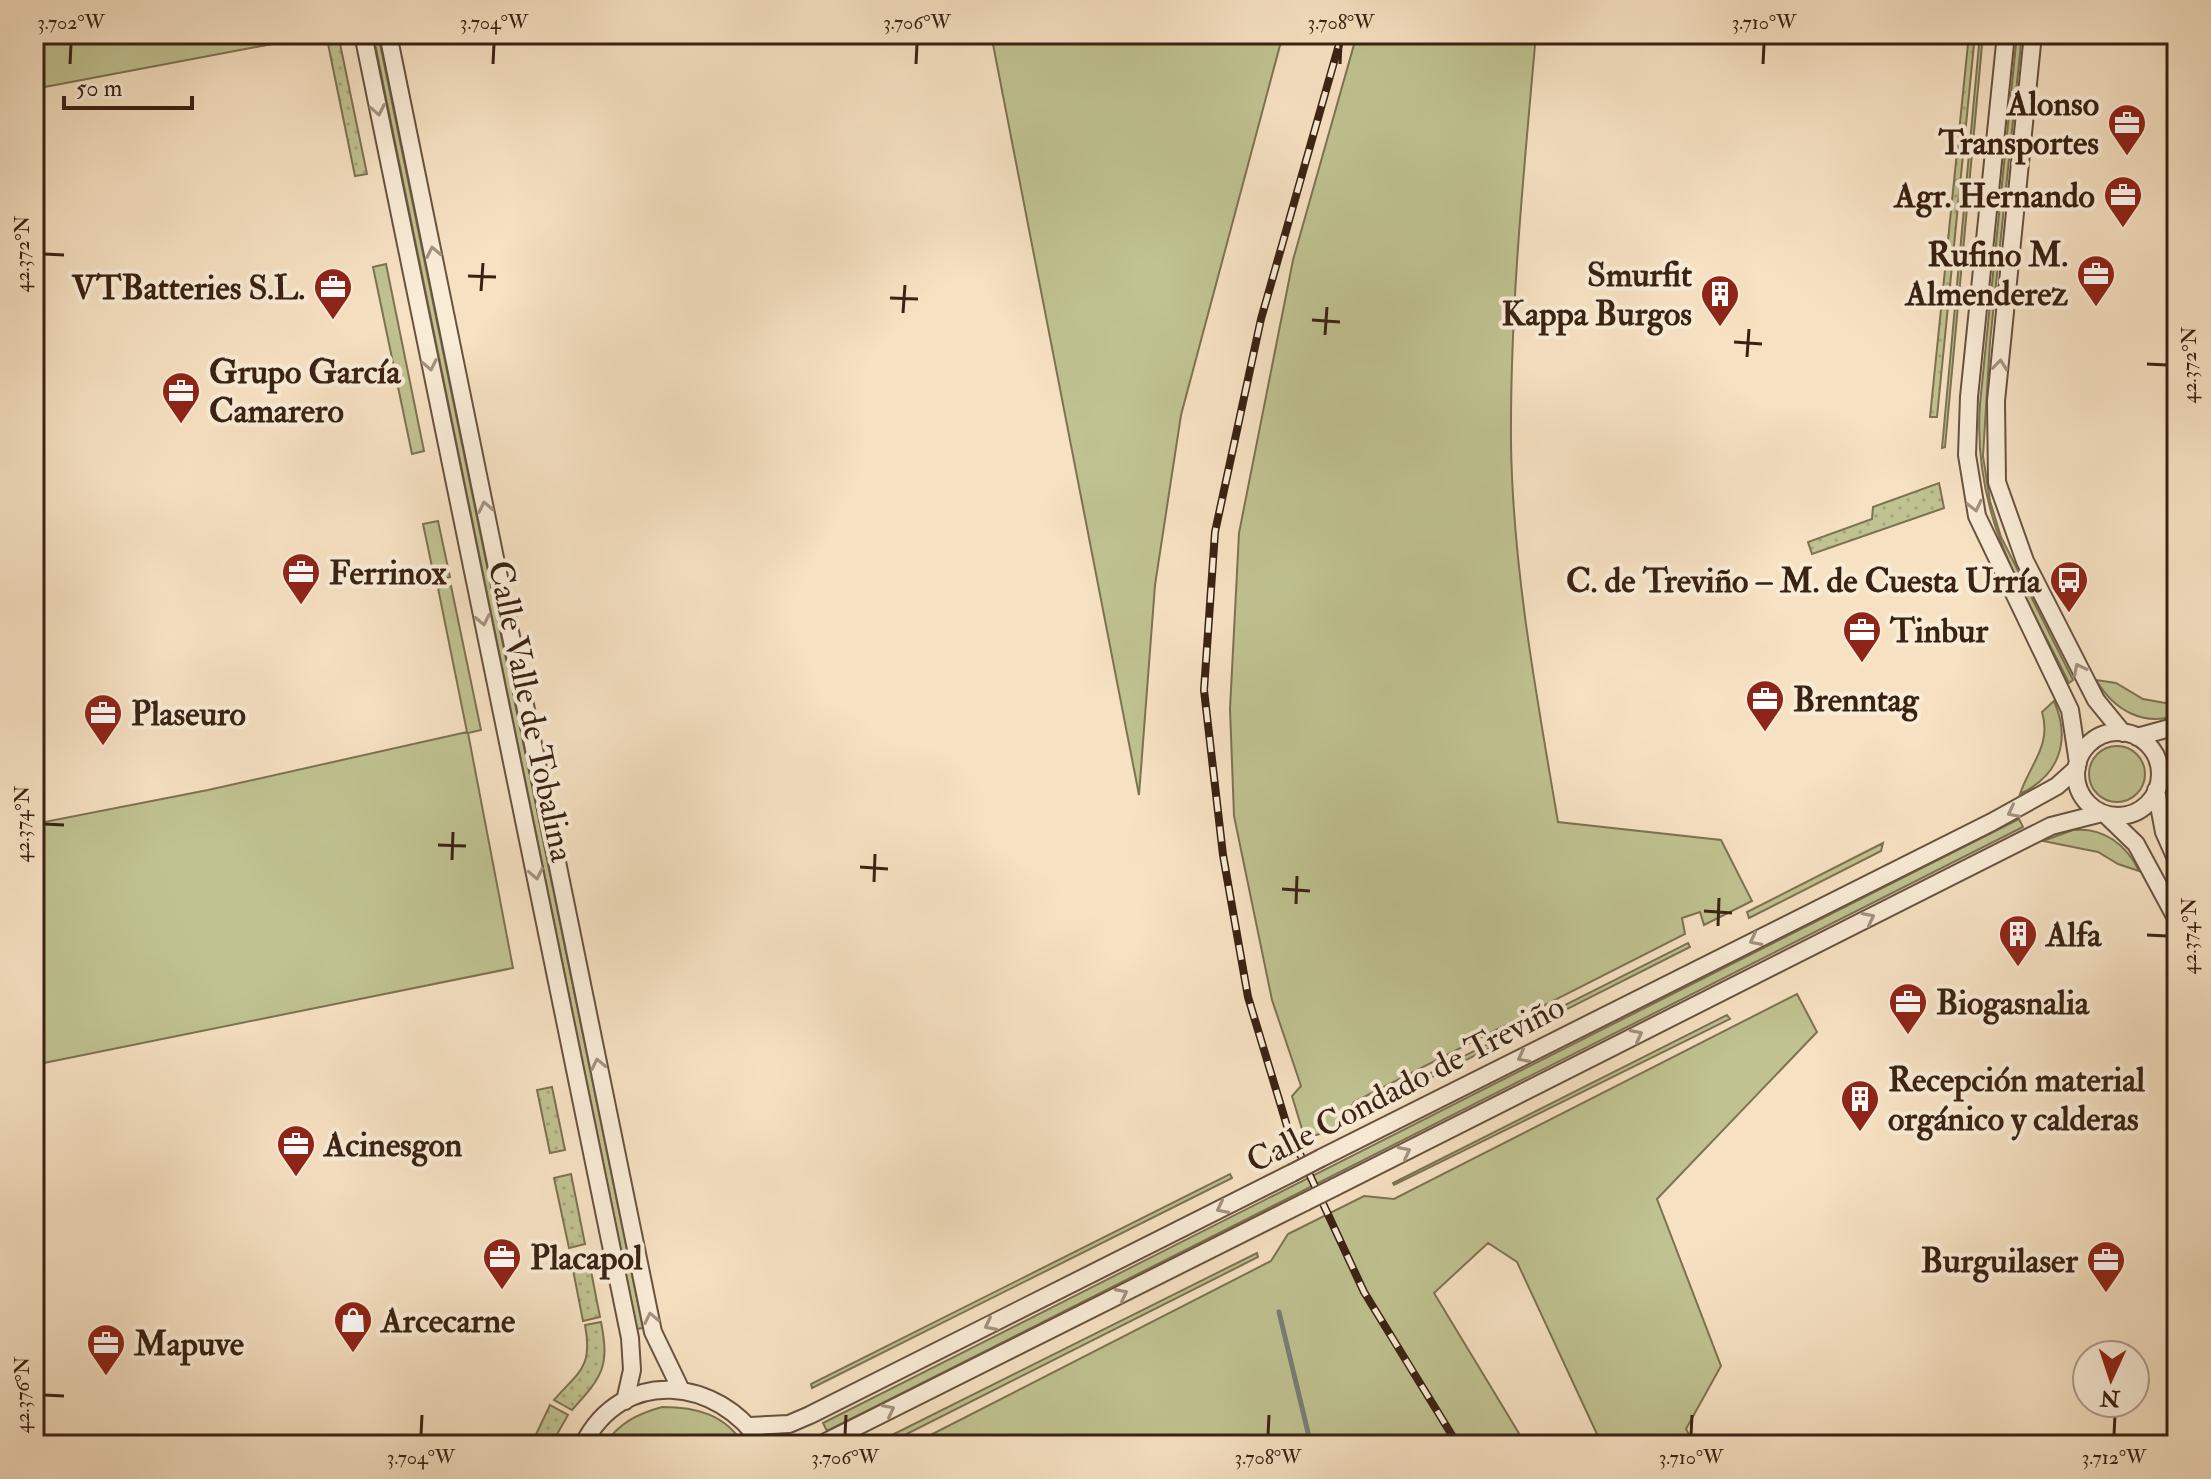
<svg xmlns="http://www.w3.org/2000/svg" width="2211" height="1479" font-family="'IM FELL Double Pica',serif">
<defs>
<pattern id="park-dots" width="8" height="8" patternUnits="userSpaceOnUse" patternTransform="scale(2)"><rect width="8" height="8" fill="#c0c291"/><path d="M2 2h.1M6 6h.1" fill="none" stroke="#a6a67c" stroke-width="1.8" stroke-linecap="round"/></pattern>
</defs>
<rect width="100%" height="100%" fill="#f6e1c2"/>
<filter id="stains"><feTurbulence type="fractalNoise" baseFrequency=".0025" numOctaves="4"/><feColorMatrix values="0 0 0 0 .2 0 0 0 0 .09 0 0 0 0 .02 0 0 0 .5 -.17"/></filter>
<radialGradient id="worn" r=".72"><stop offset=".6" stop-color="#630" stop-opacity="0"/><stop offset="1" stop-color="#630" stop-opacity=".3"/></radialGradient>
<path fill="#c0c291" stroke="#7d7252" stroke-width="2" d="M34,34H325L34,89Z
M373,34H378L643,1328L637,1329Z
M991,34H1283L1181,415L1155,585L1139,795Z
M1357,34H1536C1524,170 1510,307 1511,444C1513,571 1537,698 1558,822L1721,840L1752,901L1704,925L1700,912L1682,918L1685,934L1354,1102L1337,1128L1305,1139L1292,1096L1301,1086L1272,1000L1234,816L1230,709L1239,533L1293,260Z
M1980,34H1983L1945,447L1942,448Z
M2017,34H2022L1990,342L1983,456L1990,501L2001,537L2073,680L2069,683C2022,587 1972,516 1980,404Z
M386,264L424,451L412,454L373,267Z
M438,521L450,577L435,581L423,524Z
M451,586L481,730L468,733L513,968L34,1065V824L208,790L467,732L438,588Z
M2096,680L2116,683L2143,699L2177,705V715C2143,727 2114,710 2096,680Z
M2054,701C2071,740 2060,775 2020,794C2030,764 2052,745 2042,712Z
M2089 774a28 28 0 1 1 56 0a28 28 0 1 1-56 0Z
M2019,819L2023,827L827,1431L823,1423Z
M2073,830C2103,827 2126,844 2139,871L2118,864L2098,852L2043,841Z
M1883,843L1881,851L1749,918L1747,912Z
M1688,943L1690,947L1363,1112V1107Z
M1797,994L1817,1032L1657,1199L1721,1366L1686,1429L1695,1445H1602L1517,1262L1488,1243L1434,1293L1526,1445H911L1271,1261L1288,1234L1364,1196L1394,1199Z
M1727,1015L1730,1019L1394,1185L1393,1183Z
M1230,1174L1232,1178L812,1388L811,1384Z
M1257,1253L1258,1257L885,1445H872Z
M662,1407C696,1407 725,1414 744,1445H604C619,1423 637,1414 662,1407Z"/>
<path fill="url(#park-dots)" stroke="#7d7252" stroke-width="2" d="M326,34H338L367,174L355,176Z
M1969,34H1975L1937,417H1930Z
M1939,483L1944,508L1812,554L1808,542L1872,519L1873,507Z
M552,1087L565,1150L550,1153L537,1090Z
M571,1174L585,1244L569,1248L554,1178Z
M590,1266L600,1317L583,1321L573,1270Z
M601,1322C610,1367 602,1377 572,1410L554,1400C579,1371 593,1368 585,1325Z
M550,1405L568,1415L551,1445H531Z"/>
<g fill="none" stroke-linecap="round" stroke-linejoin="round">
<path stroke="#767e77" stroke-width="5" d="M1279,1312L1311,1445"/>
<defs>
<path id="minor" d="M363,34L630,1338L632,1370L625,1401
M388,34L653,1332L681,1390
M2006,34L1969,397L1967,455L1977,516L2070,710L2078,763
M2033,34L1996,401L1997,482L2025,561L2096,700L2123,733
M2076 774a42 42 0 1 1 84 0a42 42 0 1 1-84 0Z
M2137,737L2177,726
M2160,781L2177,767
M2156,790L2164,832L2177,861
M2105,814L2136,844L2177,920
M1321,1158L1992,822L2057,786L2077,768
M1335,1187L2051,826L2102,813
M750,1426L789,1424L810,1415L1292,1173
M583,1445C622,1366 719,1377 762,1445
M820,1445L1305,1202"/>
</defs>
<use href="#minor" stroke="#69523f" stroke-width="20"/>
<use href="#minor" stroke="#f9ecd7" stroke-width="16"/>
<defs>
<path id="rail" d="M1342,34L1261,319L1215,532L1204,690L1223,855L1248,997L1287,1126L1364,1292L1458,1445"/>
</defs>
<use href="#rail" stroke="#3a2213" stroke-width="8"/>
<use href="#rail" stroke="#f9ecd7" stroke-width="5" stroke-dasharray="15" stroke-linecap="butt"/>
<defs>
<path id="minor-bridge" d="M1292,1173L1321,1158
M1305,1202L1335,1187"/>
</defs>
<use href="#minor-bridge" stroke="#69523f" stroke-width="20" stroke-linecap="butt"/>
<use href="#minor-bridge" stroke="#f9ecd7" stroke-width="16"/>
</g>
<defs><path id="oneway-chevron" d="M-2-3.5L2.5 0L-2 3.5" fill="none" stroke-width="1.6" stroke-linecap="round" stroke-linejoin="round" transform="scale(2)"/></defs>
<g stroke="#a3917f">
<use href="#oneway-chevron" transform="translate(378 110) rotate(79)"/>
<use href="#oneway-chevron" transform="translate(433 252) rotate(-102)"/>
<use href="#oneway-chevron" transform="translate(430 365) rotate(79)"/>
<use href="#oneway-chevron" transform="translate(2000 365) rotate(-84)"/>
<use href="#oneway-chevron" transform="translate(1975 506) rotate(77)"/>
<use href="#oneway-chevron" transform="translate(485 507) rotate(-102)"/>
<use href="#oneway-chevron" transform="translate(483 620) rotate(78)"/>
<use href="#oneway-chevron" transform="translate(2079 669) rotate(-117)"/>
<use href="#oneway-chevron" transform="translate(2013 812) rotate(153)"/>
<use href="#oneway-chevron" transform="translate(536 874) rotate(79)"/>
<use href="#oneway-chevron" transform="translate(1869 918) rotate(-27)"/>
<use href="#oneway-chevron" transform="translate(1755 940) rotate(153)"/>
<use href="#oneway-chevron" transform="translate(1637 1035) rotate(-27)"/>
<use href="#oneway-chevron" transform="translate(1523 1057) rotate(153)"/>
<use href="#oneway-chevron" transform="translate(598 1064) rotate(-102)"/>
<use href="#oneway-chevron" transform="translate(1405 1152) rotate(-27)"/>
<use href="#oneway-chevron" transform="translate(1222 1208) rotate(153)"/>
<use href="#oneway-chevron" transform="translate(1122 1294) rotate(-27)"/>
<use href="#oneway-chevron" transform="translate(651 1318) rotate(-102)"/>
<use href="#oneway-chevron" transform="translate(990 1325) rotate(153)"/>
<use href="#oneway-chevron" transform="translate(889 1410) rotate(-27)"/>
</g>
<path fill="none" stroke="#3a2213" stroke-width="3" d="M70,64L71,44M493,64L494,44M916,64L917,44M1340,64L1341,44M1763,64L1764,44M44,254L64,255M468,276L496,277M481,291L483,263M890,298L918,299M903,313L905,285M1312,320L1340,322M1325,335L1327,307M1734,342L1762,344M1747,357L1749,329M2147,364L2167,365M44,824L64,825M438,845L466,846M452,860L453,832M860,867L888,869M874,882L875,854M1282,889L1310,891M1296,904L1297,876M1704,911L1732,913M1718,926L1719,898M2147,935L2167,936M44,1395L64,1396M421,1435L422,1415M845,1435L846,1415M1268,1435L1269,1415M1691,1435L1692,1415M2114,1435L2115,1415"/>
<defs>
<symbol id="office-pin" viewBox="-11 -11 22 30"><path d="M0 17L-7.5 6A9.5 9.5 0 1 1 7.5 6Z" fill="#8f2418" stroke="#f9ecd7"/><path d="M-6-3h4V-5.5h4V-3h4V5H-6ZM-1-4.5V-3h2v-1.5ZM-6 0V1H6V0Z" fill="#fff"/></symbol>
<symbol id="building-pin" viewBox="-11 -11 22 30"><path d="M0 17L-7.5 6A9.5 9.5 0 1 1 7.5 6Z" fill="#8f2418" stroke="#f9ecd7"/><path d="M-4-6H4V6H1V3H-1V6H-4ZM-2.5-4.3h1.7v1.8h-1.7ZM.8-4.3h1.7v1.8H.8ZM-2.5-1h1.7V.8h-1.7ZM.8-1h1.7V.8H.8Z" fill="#fff"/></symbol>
<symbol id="bus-pin" viewBox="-11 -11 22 30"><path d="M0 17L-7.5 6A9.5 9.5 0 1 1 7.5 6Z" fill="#8f2418" stroke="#f9ecd7"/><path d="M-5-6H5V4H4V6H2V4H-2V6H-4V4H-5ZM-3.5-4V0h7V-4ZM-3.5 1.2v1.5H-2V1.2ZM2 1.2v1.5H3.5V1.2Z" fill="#fff"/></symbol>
<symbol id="shop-pin" viewBox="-11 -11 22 30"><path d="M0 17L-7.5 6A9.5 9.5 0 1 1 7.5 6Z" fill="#8f2418" stroke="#f9ecd7"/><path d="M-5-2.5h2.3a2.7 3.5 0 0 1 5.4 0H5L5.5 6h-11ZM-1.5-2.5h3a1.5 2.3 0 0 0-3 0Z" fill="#fff"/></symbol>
</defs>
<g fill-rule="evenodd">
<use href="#office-pin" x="2105" y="101" width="44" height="60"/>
<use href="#office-pin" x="2101" y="173" width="44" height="60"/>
<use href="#office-pin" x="2074" y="252" width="44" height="60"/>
<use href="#office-pin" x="311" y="265" width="44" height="60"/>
<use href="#building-pin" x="1698" y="272" width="44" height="60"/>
<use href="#office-pin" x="159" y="369" width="44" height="60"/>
<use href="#office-pin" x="279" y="550" width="44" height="60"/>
<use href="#bus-pin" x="2047" y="558" width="44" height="60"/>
<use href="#office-pin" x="1840" y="608" width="44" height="60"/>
<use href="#office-pin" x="1743" y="677" width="44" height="60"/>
<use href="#office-pin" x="81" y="691" width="44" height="60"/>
<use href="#building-pin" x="1996" y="912" width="44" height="60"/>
<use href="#office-pin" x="1886" y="980" width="44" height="60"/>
<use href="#building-pin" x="1838" y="1077" width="44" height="60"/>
<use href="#office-pin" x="274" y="1122" width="44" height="60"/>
<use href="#office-pin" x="480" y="1235" width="44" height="60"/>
<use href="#office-pin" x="2084" y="1238" width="44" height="60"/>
<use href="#shop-pin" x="331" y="1298" width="44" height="60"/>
<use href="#office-pin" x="84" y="1321" width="44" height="60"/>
</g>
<g text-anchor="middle" stroke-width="8" stroke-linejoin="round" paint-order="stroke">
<g font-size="34" font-weight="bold" fill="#3a2213" stroke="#f9ecd7" text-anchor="start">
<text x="2099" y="115" text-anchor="end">Alonso<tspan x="2099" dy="39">Transportes</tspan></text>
<text x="2095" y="207" text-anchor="end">Agr. Hernando</text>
<text x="2068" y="266" text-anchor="end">Rufino M.<tspan x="2068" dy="39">Almenderez</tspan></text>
<text x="1692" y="286" text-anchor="end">Smurfit<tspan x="1692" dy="39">Kappa Burgos</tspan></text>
<text x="305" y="299" text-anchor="end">VTBatteries S.L.</text>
<text x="209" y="383">Grupo García<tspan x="209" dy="39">Camarero</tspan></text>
<text x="329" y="584">Ferrinox</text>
<text x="2041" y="592" text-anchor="end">C. de Treviño – M. de Cuesta Urría</text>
<text x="1890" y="642">Tinbur</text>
<text x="1793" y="711">Brenntag</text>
<text x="131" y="725">Plaseuro</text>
<text x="2046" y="946">Alfa</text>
<text x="1936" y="1014">Biogasnalia</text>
<text x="1888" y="1091">Recepción material<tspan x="1888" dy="39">orgánico y calderas</tspan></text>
<text x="324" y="1156">Acinesgon</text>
<text x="530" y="1269">Placapol</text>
<text x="2078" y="1272" text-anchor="end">Burguilaser</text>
<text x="381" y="1332">Arcecarne</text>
<text x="134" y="1355">Mapuve</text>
</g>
<g font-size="34" fill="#3a2213" stroke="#f9ecd7">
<text transform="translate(532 711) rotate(78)" y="12">Calle Valle de Tobalina</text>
<text transform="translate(1405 1083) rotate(-27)" y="12">Calle Condado de Treviño</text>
</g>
</g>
<rect width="2211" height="1479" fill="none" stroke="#f6e1c2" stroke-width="88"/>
<g transform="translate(2111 1379) rotate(183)"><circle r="38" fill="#f9ecd7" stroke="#ad9b89" stroke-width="2"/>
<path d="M0-6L14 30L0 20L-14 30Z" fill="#8f2418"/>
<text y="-12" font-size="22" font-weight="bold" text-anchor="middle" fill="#3a2213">N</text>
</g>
<path d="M64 96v12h128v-12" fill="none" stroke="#3a2213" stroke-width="4"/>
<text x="76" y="96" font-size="24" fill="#3a2213" stroke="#f9ecd7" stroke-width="6" paint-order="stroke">50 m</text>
<rect x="44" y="44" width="2123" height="1391" fill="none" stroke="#3a2213" stroke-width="3"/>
<g font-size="20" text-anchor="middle" fill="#3a2213">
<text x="71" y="29">3.702°W</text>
<text x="494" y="29">3.704°W</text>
<text x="917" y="29">3.706°W</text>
<text x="1341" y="29">3.708°W</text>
<text x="1764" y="29">3.710°W</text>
<text transform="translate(22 254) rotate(-90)" y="7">42.372°N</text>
<text transform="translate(2189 365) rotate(-90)" y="7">42.372°N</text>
<text transform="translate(22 824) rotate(-90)" y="7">42.374°N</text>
<text transform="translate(2189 936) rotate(-90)" y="7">42.374°N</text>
<text transform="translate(22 1395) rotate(-90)" y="7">42.376°N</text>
<text x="421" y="1464">3.704°W</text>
<text x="845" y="1464">3.706°W</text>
<text x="1268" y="1464">3.708°W</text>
<text x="1691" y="1464">3.710°W</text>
<text x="2114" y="1464">3.712°W</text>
</g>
<rect width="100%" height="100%" filter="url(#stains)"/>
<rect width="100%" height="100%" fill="url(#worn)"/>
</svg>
